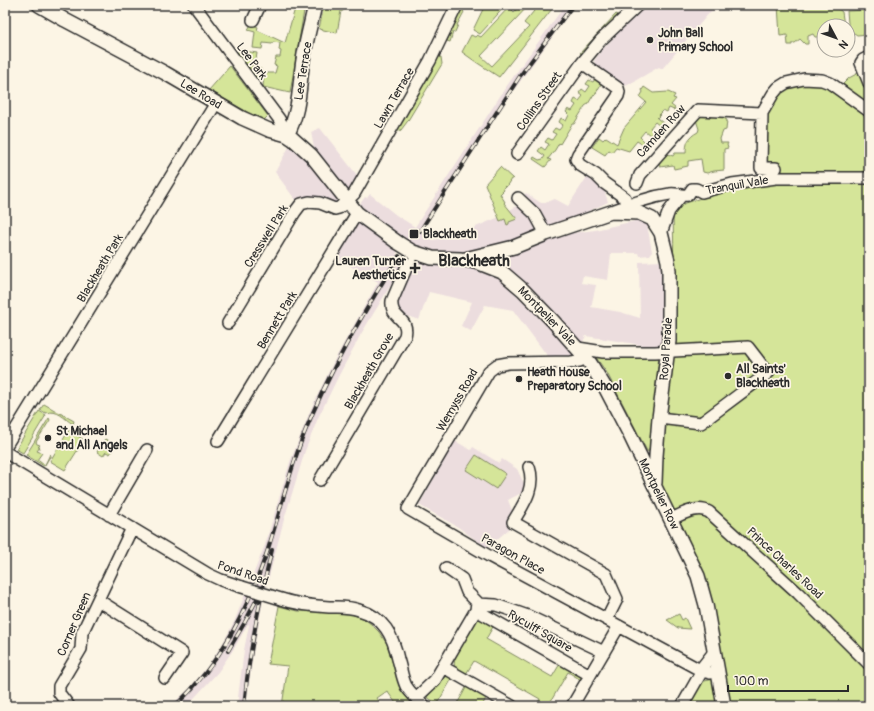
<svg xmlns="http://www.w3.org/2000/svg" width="874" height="711" font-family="Pangolin,sans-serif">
<rect width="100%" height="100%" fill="#fcf5e5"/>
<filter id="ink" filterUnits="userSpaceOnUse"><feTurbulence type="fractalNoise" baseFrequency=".025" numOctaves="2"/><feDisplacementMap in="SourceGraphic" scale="8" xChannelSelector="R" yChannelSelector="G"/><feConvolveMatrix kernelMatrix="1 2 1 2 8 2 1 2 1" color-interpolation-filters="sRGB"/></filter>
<g filter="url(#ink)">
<path fill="#ecddde" d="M565,5H575L511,94L420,231L433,240L452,237L497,218L520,204L531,214L540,230L502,247L479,253L434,254L415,246L401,237L361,206L360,204L365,197L367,198L370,194L396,215L415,227L506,87Z
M648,5H726L710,12L662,69L659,67L626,86L596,66L594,61L604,47H605L618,33Z
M320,128L360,179L350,193L314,148L311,132Z
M289,147L307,158L339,199L338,204L297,202L275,172Z
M587,177L604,190L608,202L583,214L547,227L522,198L526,193L541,203H545L555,199L568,206Z
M634,216L647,224L652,252L650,255L639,256L638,253H611L608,280L583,276L581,283L596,285L591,307L620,312L640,318L639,262L663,261L667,342L660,348L586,336L582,343L502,265V260L505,257L547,240L572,233L595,230L635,221Z
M359,224L399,250L396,254L406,260L361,334L338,377L318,418L305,451L283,523L263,600L253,653L246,706H237L244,650L249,625L248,624L235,647L218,672L196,696L186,706H170L189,689L207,667L222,645L234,622L265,545L290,462L311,409L334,361L378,282L336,258L356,225Z
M414,259L476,265L511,284L577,356L549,358L513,310L485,305L471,331L461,326L472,302L429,292L419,320L401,314L396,304Z
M455,441L471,450L473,447L499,463L502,459L517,469L527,490L508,500L513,513L508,521L509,529L487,548L458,527L419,505Z"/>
<path fill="#d5e599" stroke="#808862" d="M296,5H305L290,93L263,87L264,73H275L277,66L274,65L276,57H280L281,51L279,50L280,43L273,42L272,44L263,43L262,49L253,48L255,32L248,30L251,24L258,27L257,30L285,43Z
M324,5H344L343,11H341L337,33L319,29Z
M463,5H468L467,7H465L463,11L464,12L457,25H458L455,32H453L450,42L447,41Z
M485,5H506L480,34L473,30Z
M526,5H529L481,56L492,66L529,27L524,23L539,5H555L499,77L476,62L462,52L471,35L475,37L477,35L481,37L509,7L514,12L518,8L521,11Z
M778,5H816V6C826,6 835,5 842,12L844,26H824V43H819V37H815L813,34L808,36V44H805L800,39L795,43H792V45H788L787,35L780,36Z
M869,10V34L857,35L854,33L849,35L847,11Z
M616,14L618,15L606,27L581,57L580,56L581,54L580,53Z
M242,48L244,51L257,53L256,60H253L252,67L261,69L259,81L237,52Z
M438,57H441L442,64L407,122L401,130L395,133Z
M230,66L268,116L263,121L209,90Z
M860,72L869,91V106L843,84L849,78Z
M595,79L601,84L595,95L594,94L588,104L585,106L574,124H572L560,144L559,143L555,150L548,159L551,160L545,167L533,159L534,157L539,160L543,159L545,156L538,151L541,147L545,150L549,144L545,142L548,138L552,140L556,134L552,132L555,128L559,130L563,125L559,122L561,118L566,121L569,115L566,112L568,109L572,111L576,105L573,103L575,99L579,101L583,96L579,93L582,89L586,92L590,86L586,84L589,80L593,82Z
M808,83L827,87L869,115V706H686L700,682L723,677L667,496L660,482C667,392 676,300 673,210L677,206L710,195L764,186V151L767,113L779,94L788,86Z
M644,87L653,93L668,92L675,95L673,98L676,99L671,105L675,108L674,110L669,108L667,112L663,110L659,114L660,115L657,118L663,123L660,126L655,122L650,128L655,132L653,135L652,134L650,135L645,131L640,137L645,142L643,145L637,141L629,151L616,147L612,152L609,150L605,155L592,147L599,137L603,140L606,137L617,144L624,128L646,102L640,97L643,92L642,90Z
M699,114L725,116V119L727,120L726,130L723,131L720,139L721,143H728L727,145L728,148L724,149V170L714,171L707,173L703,172L701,159L688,161V166L674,169L673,165L660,167L658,157L665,153L673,156L675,153H686C686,143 688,137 698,132L699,129L696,120Z
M500,167L513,179H511L506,187L505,186L503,188L504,190L500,194L505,202L504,203L517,219L509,222V224L507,225L505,219L500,221L485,184Z
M659,355L649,452L647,451L607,373L595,356L614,358Z
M44,404L74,421L73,424C64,419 58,409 46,413L40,410Z
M39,411L46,415L23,453L16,449Z
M49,418L50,420L36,442L37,444L40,445L38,447H40L37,451L42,453L37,460H39L45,465L50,454L51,455L44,466L26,455Z
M69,430L84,440L65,470L50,461Z
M105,439L116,445L110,454L106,452L103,456L97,452Z
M476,455L506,474L496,489L466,470Z
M279,606L298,611L351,614L363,618L371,624L379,632L387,644L401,691L414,706H398L387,691L377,698L379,701L371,706H282L288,666L268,664Z
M679,614L682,620L685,618L690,629L678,628L667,620Z
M479,619H484L494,625L486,639L552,677L561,662L582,676L581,680L568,672L548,706H536L540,699L474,661L466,674C463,672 457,670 455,667C450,659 471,630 475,622Z
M446,676L453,677L437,704L427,697Z
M467,686L486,698L482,706H456Z"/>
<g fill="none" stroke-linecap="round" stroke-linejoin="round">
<defs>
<path id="minor" d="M194,5L279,119L287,135
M253,20L260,5
M869,57L863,60L861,63L869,83
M582,63L618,88L619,92L618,96L578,154L576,159L580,165L596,175L604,183L625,198L630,211
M517,154L582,63L601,40L638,5
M776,168H761L762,113L773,94L778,88L786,83L804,79L822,80L830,83L869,111
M637,183L640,175L698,110L762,113
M518,198L535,214L546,234
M612,211C631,204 649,197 670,194C676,193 681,196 688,195L692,189H696L702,192L732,184L776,178H869
M661,233L669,211L681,196
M228,323L295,212L301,204L309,202L320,203L335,209L339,208L354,194L430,61L457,5
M578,348L603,352H655L748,347L768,373L701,423L659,418
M586,357L580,361L571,362L508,363L497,365L489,371L408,509L489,556L702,671L710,673L717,672
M218,441L357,213
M5,447L216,103
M5,452L208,574L221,580L242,587
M529,467C536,488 523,505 513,522L606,574L617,599L607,619
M320,480L405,336C410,317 390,320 392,301L413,252
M109,515L147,450
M671,519C683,514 697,505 709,512L798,593L869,664
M446,568L462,579L467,592L477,602L476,610
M281,599C296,604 313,606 329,607C339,607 349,606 359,610C384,617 393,636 398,659C401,668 402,678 406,686C411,694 418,700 425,706
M98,600L182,653L165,678
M477,604L496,605L528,616L604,652
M443,667L512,706
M416,698L435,680L476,610L590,675
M69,706L59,693V686L81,649L82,633L132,528
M572,706L619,626
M682,706L702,671L703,666L714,652"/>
<path id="major" d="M39,5L65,20L165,73L242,118L269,130L287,135L293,139L311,155L357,213L397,242
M287,135C300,112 299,86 303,60C306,41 311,23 315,5
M413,252L432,258L461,259L479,263L502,272L523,290L553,321L590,363L606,389L629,433L698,576L706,605L724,706
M465,259L514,247L546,234L611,212L639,213L652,219L661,233L668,261L669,271V341L659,418L656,456L655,483"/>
</defs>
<use href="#minor" stroke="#2b2b2b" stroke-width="14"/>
<use href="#major" stroke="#2b2b2b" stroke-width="16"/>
<use href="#minor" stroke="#fcf5e5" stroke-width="11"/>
<use href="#major" stroke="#fcf5e5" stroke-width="13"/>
<defs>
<path id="rail" d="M420,231L520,76L573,5
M228,651L245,622L258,597
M175,706C221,663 247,611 267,552C280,513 289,472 304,434C329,371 363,313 399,256
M244,706C249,653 259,602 272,550"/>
</defs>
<use href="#rail" stroke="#2b2b2b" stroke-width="4"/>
<use href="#rail" stroke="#fcf5e5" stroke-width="2.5" stroke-dasharray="8" stroke-linecap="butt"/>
<defs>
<path id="minor-bridge" d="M242,587L281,599"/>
<path id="major-bridge" d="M397,242L413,252"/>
</defs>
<use href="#minor-bridge" stroke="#2b2b2b" stroke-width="14" stroke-linecap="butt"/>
<use href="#major-bridge" stroke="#2b2b2b" stroke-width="16" stroke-linecap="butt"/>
<use href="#minor-bridge" stroke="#fcf5e5" stroke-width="11"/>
<use href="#major-bridge" stroke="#fcf5e5" stroke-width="13"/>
</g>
</g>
<g fill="#2b2b2b" stroke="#fcf5e5" stroke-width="1.5">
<circle cx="650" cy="40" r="4"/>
<rect x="409" y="229" width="10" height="10" rx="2"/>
<path d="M413 262h4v4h4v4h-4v4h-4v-4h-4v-4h4z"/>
<circle cx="728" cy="376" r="4"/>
<circle cx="519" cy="379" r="4"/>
<circle cx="48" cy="438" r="4"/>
</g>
<g text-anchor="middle" stroke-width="3.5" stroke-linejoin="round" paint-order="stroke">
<g font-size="12" font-weight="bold" fill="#2b2b2b" stroke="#fcf5e5" text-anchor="start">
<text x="658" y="37">John Ball<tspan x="658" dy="14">Primary School</tspan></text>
<text x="423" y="238">Blackheath</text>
<text x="406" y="265" text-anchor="end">Lauren Turner<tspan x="406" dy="14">Aesthetics</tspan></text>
<text x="736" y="373">All Saints'<tspan x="736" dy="14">Blackheath</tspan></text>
<text x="527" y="376">Heath House<tspan x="527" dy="14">Preparatory School</tspan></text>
<text x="56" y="435">St Michael<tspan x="56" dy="14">and All Angels</tspan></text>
</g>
<g font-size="12" fill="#2b2b2b" stroke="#fcf5e5">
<text transform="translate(252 61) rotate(53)" y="4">Lee Park</text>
<text transform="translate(303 71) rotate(-81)" y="4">Lee Terrace</text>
<text transform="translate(201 94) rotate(31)" y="4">Lee Road</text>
<text transform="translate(394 98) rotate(-60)" y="4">Lawn Terrace</text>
<text transform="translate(539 101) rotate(-55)" y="4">Collins Street</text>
<text transform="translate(661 131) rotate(-48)" y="4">Camden Row</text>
<text transform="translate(737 185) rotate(-10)" y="4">Tranquil Vale</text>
<text transform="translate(266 236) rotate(-58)" y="4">Cresswell Park</text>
<text transform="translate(100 268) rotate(-59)" y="4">Blackheath Park</text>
<text transform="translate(547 316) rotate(46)" y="4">Montpelier Vale</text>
<text transform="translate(277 320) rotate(-59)" y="4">Bennett Park</text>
<text transform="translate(666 349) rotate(-86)" y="4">Royal Parade</text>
<text transform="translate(369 371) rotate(-60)" y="4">Blackheath Grove</text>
<text transform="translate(457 400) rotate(-60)" y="4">Wemyss Road</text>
<text transform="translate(659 494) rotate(64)" y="4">Montpelier Row</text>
<text transform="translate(513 554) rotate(29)" y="4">Paragon Place</text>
<text transform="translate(785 563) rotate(43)" y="4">Prince Charles Road</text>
<text transform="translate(243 573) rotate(19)" y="4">Pond Road</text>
<text transform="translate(74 624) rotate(-67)" y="4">Corner Green</text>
<text transform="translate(540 631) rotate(30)" y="4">Ryculff Square</text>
</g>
<g font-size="16" font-weight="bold" fill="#2b2b2b" stroke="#fcf5e5">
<text x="474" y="266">Blackheath</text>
</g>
</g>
<rect width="874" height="711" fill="none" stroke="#fcf5e5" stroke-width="20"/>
<rect x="10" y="10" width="854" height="691" fill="none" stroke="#2b2b2b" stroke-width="1.5" filter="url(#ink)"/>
<g transform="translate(836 38) rotate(131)"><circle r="19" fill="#fcf5e5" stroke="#a8a49b"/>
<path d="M0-3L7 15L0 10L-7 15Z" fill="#2b2b2b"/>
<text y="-6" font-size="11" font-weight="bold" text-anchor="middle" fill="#2b2b2b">N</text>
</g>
<path d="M728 685v6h120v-6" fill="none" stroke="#2b2b2b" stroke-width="2"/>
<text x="734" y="685" font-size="12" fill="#2b2b2b" stroke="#fcf5e5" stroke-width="3" paint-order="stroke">100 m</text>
</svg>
